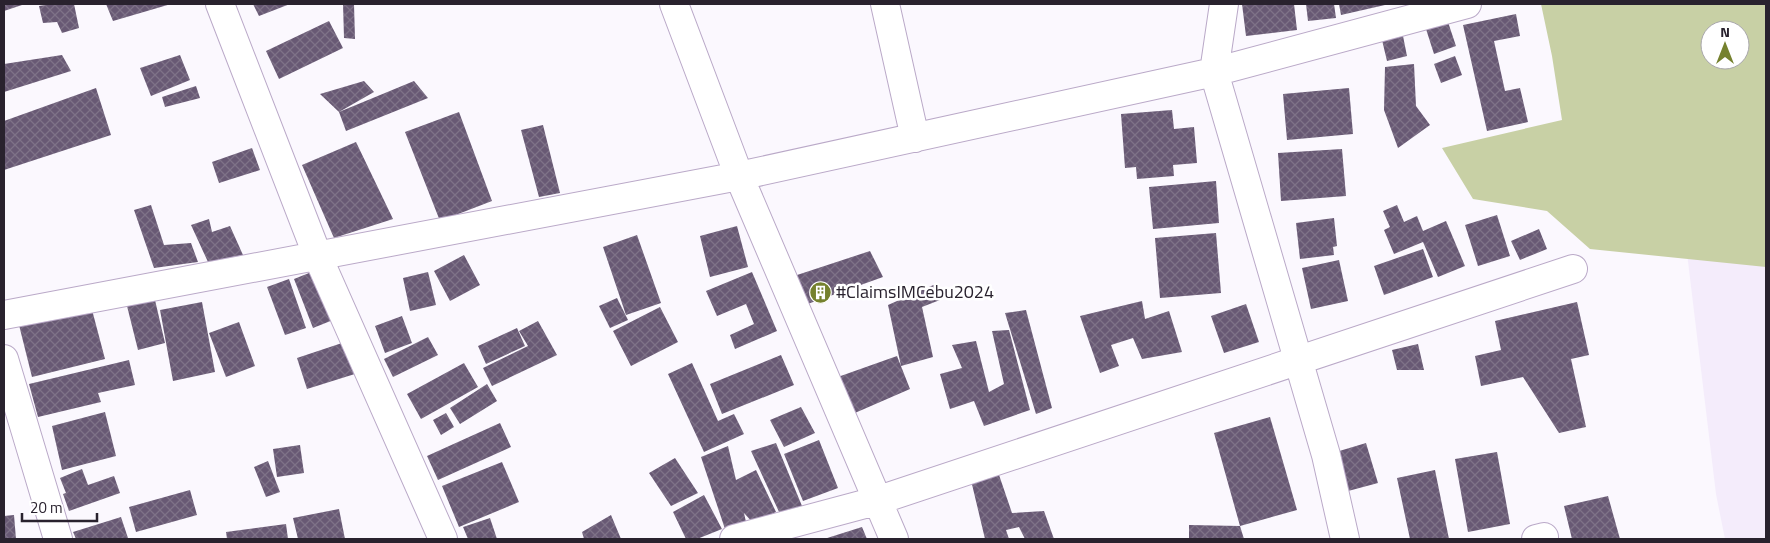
<svg xmlns="http://www.w3.org/2000/svg" width="1770" height="543" font-family="'Titillium Web',sans-serif">
<defs>
<pattern id="building-cross-hatch" width="8" height="8" patternUnits="userSpaceOnUse" patternTransform="scale(1.25)"><rect width="8" height="8" fill="#685974"/><path d="M0 0l8 8M0 8l8-8" fill="none" stroke="#7e7287"/></pattern>
</defs>
<rect width="100%" height="100%" fill="#fbf8fe"/>
<path fill="#f4ecfb" fill-rule="evenodd" d="M1657,4H1766V539H1725L1716,494ZM1710,30H1740V60H1710Z"/>
<path fill="#c8d0a5" fill-rule="evenodd" d="M1541,4H1766V267L1590,249L1547,211L1473,199L1442,148L1562,120L1552,56ZM1710,30H1740V60H1710Z"/>
<path fill="url(#building-cross-hatch)" d="M4,4H25L4,11Z
M52,4H74L79,28L62,33L57,22L43,23L39,6Z
M106,4H171L113,21Z
M253,4H290L259,16Z
M343,4H354L355,39L344,38Z
M1242,4H1294L1297,30L1246,36Z
M1306,4H1334L1336,18L1308,21Z
M1339,4H1385V5L1341,15Z
M1516,14L1520,36L1494,41L1505,91L1520,88L1528,122L1487,131L1463,25Z
M329,21L343,48L279,79L266,51Z
M1448,22L1456,46L1434,54L1426,29Z
M1403,36L1407,56L1387,61L1382,40Z
M62,55L71,71L4,92V64Z
M180,55L190,80L151,96L140,68Z
M1455,56L1462,75L1441,83L1434,64Z
M1414,64L1416,106L1430,125L1398,148L1384,110L1385,67Z
M364,81L374,92L339,112L414,81L428,98L346,131L339,112L320,94Z
M196,86L200,98L165,107L162,97Z
M96,88L111,135L4,170V121Z
M1349,88L1353,134L1287,140L1283,94Z
M1172,110L1174,129L1194,127L1197,163L1173,165L1174,176L1137,179L1136,167L1125,168L1121,114Z
M459,112L492,201L440,221L405,132Z
M543,125L560,193L539,197L521,130Z
M356,142L393,219L334,238L302,165Z
M252,148L260,170L219,183L212,162Z
M1342,149L1346,196L1281,201L1278,153Z
M1216,181L1219,223L1153,229L1149,187Z
M151,205L164,245L191,243L198,262L154,268L134,210Z
M1397,205L1404,222L1417,216L1423,231L1446,221L1465,266L1438,277L1423,242L1394,254L1384,230L1390,227L1383,211Z
M1497,215L1510,256L1478,266L1465,225Z
M1334,218L1337,246L1333,247L1334,255L1300,259L1296,223Z
M209,219L212,232L230,226L243,255L208,262L191,225Z
M737,226L748,267L710,277L700,236Z
M1539,229L1547,249L1520,260L1511,241Z
M1216,233L1221,293L1160,298L1155,238Z
M637,235L661,303L626,315L603,247Z
M1423,249L1433,277L1384,295L1374,266Z
M870,251L883,277L802,306L791,277Z
M464,255L480,285L450,301L434,271Z
M1339,260L1348,301L1311,309L1302,268Z
M319,269L338,318L313,328L294,279Z
M428,272L436,305L410,311L403,278Z
M752,272L777,331L735,349L730,335L754,324L746,304L717,316L706,291Z
M289,279L306,328L285,335L267,287Z
M938,283L945,298L922,307L933,357L901,366L888,305Z
M617,298L628,320L610,328L599,306Z
M155,300L165,343L138,350L127,306Z
M1142,301L1145,319L1169,311L1182,352L1142,359L1133,338L1111,345L1119,366L1100,373L1080,316Z
M202,302L215,372L173,381L160,310Z
M1577,302L1589,355L1571,359L1586,427L1559,433L1523,377L1481,386L1475,356L1501,350L1495,321Z
M1246,304L1259,342L1224,353L1211,316Z
M91,306L105,359L32,377L19,325Z
M660,307L678,342L631,366L613,331Z
M1026,310L1052,408L1036,414L1005,313Z
M402,316L412,343L385,353L375,326Z
M538,321L557,355L492,386L483,368L528,346L519,331Z
M239,322L255,366L226,377L209,333Z
M517,328L525,346L486,364L478,346Z
M1009,330L1030,410L984,426L974,401L950,409L940,374L962,368L952,345L976,341L989,392L1004,384L992,331Z
M428,337L438,355L393,377L384,359Z
M348,341L358,373L307,389L297,358Z
M1418,344L1424,370H1397L1392,350Z
M781,355L794,385L722,414L710,384Z
M897,356L910,389L848,416L835,378Z
M129,360L135,385L98,393L101,402L38,417L29,384Z
M464,363L478,387L421,419L407,394Z
M692,363L718,421L734,414L744,434L704,452L668,374Z
M487,384L497,401L460,424L450,408Z
M801,407L815,433L784,447L770,420Z
M105,412L116,456L62,470L52,426Z
M446,413L454,427L441,435L433,420Z
M1270,417L1297,510L1240,526L1214,433Z
M500,423L511,447L438,480L427,456Z
M819,440L838,488L803,501L784,454Z
M776,443L802,506L780,514L751,451Z
M1366,443L1378,483L1337,494L1326,455Z
M300,445L304,473L277,477L273,449Z
M728,446L736,480L756,470L776,512L753,523L744,513L746,522L725,529L701,457Z
M1497,452L1510,524L1468,532L1455,459Z
M675,458L698,493L671,506L649,473Z
M268,461L280,492L266,497L254,467Z
M502,462L519,502L459,527L442,486Z
M82,469L88,485L114,476L120,493L69,511L63,494L66,493L60,478Z
M997,469L1012,513L1044,511L1054,539H1025L1019,527L1006,530L1009,539H985L970,476Z
M1435,470L1449,539H1410L1397,478Z
M190,490L197,515L136,532L129,507Z
M704,495L722,529L697,539H686L673,512Z
M1608,496L1620,539H1572L1564,506Z
M339,509L345,539H298L293,518Z
M14,515L16,539H4V516Z
M611,515L621,539H584L582,532Z
M121,517L128,538L123,539H76L73,532Z
M490,518L497,539H468L463,527Z
M286,524L288,539H227L226,532Z
M1189,525L1240,526L1244,539H1189Z
M862,527L867,539H824Z"/>
<g fill="none" stroke-linecap="round" stroke-linejoin="round">
<defs>
<path id="minor" d="M220,4L318,257L443,539
M674,4L739,176L894,539
M885,4L915,138
M1224,4L1214,72L1326,455L1345,539
M4,315L739,176L1214,72L1467,4
M4,359L58,539
M734,539L876,501L1573,269
M1536,539L1544,537"/>
</defs>
<use href="#minor" stroke="#baa9c8" stroke-width="30"/>
<use href="#minor" stroke="#fff" stroke-width="28"/>
</g>
<defs>
<symbol id="building-disc" viewBox="-11 -11 22 22"><circle r="9.5" fill="#75812e" stroke="#fff"/><path d="M-4-6H4V6H1V3H-1V6H-4ZM-2.5-4.3h1.7v1.8h-1.7ZM.8-4.3h1.7v1.8H.8ZM-2.5-1h1.7V.8h-1.7ZM.8-1h1.7V.8H.8Z" fill="#fff"/></symbol>
</defs>
<g fill-rule="evenodd">
<use href="#building-disc" x="808" y="280" width="25" height="25"/>
</g>
<g text-anchor="middle" stroke-width="5" stroke-linejoin="round" paint-order="stroke">
<g font-size="18" fill="#29222e" stroke="#fff" text-anchor="start">
<text x="836" y="298">#ClaimsIMCebu2024</text>
</g>
</g>
<rect width="1770" height="543" fill="none" stroke="#29222e" stroke-width="10"/>
<g transform="translate(1725 45)"><circle r="24" fill="#ffffff" stroke="#a9a7ab"/>
<path d="M0-4L9 19L0 12L-9 19Z" fill="#75812e"/>
<text y="-8" font-size="14" font-weight="bold" text-anchor="middle" fill="#29222e">N</text>
</g>
<path d="M22 513v8h75v-8" fill="none" stroke="#29222e" stroke-width="2.5"/>
<text x="30" y="513" font-size="15" fill="#29222e" stroke="#ffffff" stroke-width="4" paint-order="stroke">20 m</text>
</svg>
